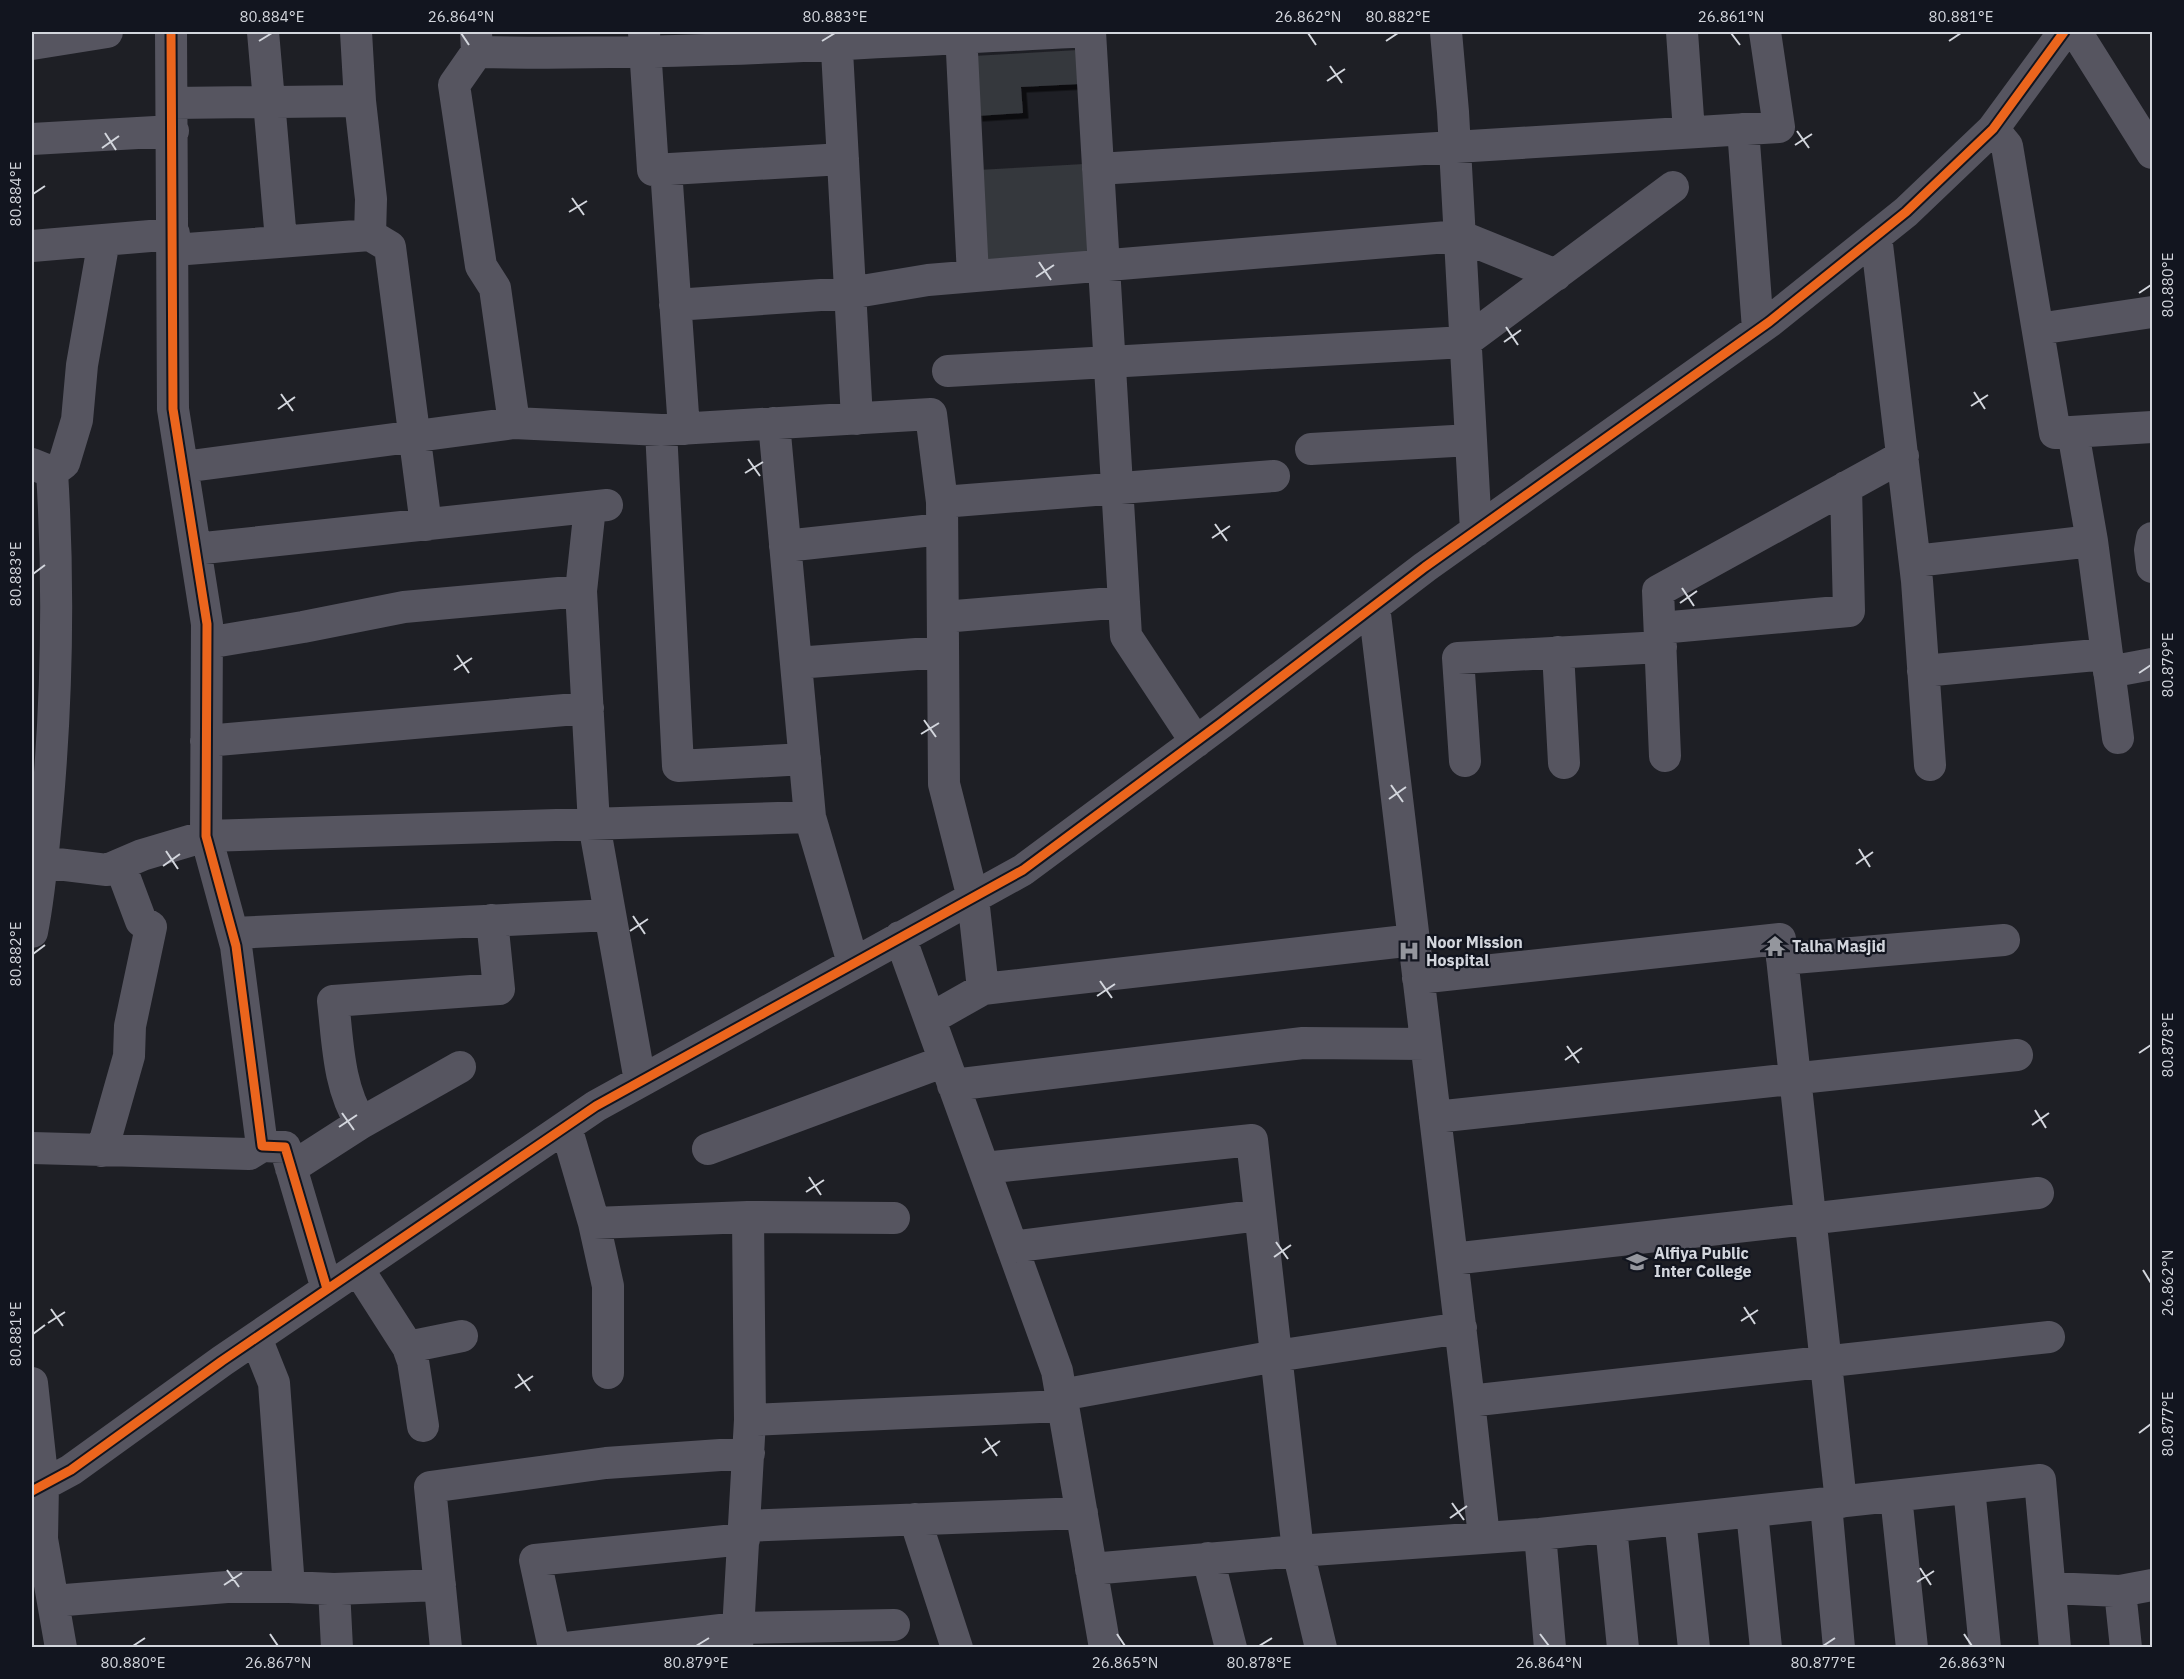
<svg xmlns="http://www.w3.org/2000/svg" width="2184" height="1679" font-family="'IBM Plex Sans',sans-serif">
<defs>
<filter id="shadow"><feDropShadow dx="5.5" dy="5.5" stdDeviation="0" flood-color="#0009"/></filter>
</defs>
<rect width="100%" height="100%" fill="#1e1f25"/>
<path fill="#35373c" filter="url(#shadow)" d="M1078,50L1080,84L1021,87L1023,113L977,116L973,56Z
M1084,164L1090,259L984,266L978,170Z"/>
<g fill="none" stroke-linecap="round" stroke-linejoin="round">
<path stroke="#565560" stroke-width="32" d="M171,32L173,409L207,624L206,836L236,946L262,1146L285,1147L327,1289
M263,32L281,240
M476,32L477,52C676,56 874,42 1072,32
M644,32L653,170L843,159
M836,32L857,419
M961,32L973,276
M1090,32L1126,636L1196,742
M1446,32L1453,112L1476,531
M1682,32L1689,132
M2076,32L2152,153
M32,44L107,32
M477,52L454,85L481,266L495,288L514,423
M172,103L360,101
M1743,129L1758,329
M1993,129L2007,146L2055,433L2152,427
M32,139L173,131
M666,169L684,429
M1098,169L1779,127L1765,32
M370,235L390,247L426,525
M1876,236L1917,581L1930,765
M32,246L174,234
M174,250L370,235L371,199L360,101L356,32
M675,305L850,293L928,280L1460,236L1556,275
M2038,329L2152,312
M948,371L1465,342L1673,187
M774,423L810,817L853,963
M661,430L678,766L805,759
M2073,432L2092,541
M1311,449L1471,440
M32,464L52,472C59,584 57,698 47,810C43,851 40,892 32,932
M183,467L514,423L661,430L931,414L942,502L944,784L973,898L983,989L1414,940
M52,472L64,463L77,420L82,365L104,240
M942,502L1274,476
M590,507L581,591L594,824L640,1081
M2152,538L2150,550L2152,567
M785,546L942,529
M195,549L607,505
M1915,561L2092,541L2118,738
M1374,606L1469,1401L2049,1337
M943,617L1124,602
M1660,628L1849,611L1846,487
M207,643L303,627L404,607L581,591
M1558,652L1564,763
M796,663L943,652
M1923,671L2107,654
M2109,672L2152,664
M206,741L588,708
M1665,756L1658,591L1903,456
M1465,761L1458,658L1661,647
M32,861L107,870L142,855L206,836L810,817
M233,933L610,915
M900,937L1057,1371L1105,1648
M1782,959L2004,940
M1418,978L1780,939L1841,1502
M930,1019L983,989
M953,1085L1303,1043L1426,1044
M1435,1117L2017,1055
M361,1123C338,1086 338,1043 333,1001L499,989L492,920
M566,1127L594,1223L748,1217L894,1218
M32,1148L249,1154L262,1146
M708,1149L945,1061
M102,1151L129,1056L130,1026L151,927L141,921L120,865
M291,1168L361,1123L460,1067
M984,1168L1252,1140L1298,1551L1321,1648
M594,1223L608,1286V1373
M1012,1247L1260,1215
M1452,1259L2038,1193
M358,1269L408,1347L413,1361L423,1426
M256,1338L274,1383L289,1587L334,1589L337,1648
M408,1347L462,1336
M32,1383L43,1484L42,1539L61,1648
M1061,1395L1276,1356L1461,1328
M1469,1401L1484,1537
M750,1420L1063,1406
M1969,1488L1985,1648
M32,1491L71,1470L222,1361L596,1106L1023,870L1221,723L1425,567L1769,322L1906,212L1993,129L2064,32
M1896,1496L1912,1648
M1826,1504L1839,1648
M1752,1512L1766,1648
M915,1519L957,1648
M1680,1519L1694,1648
M745,1526L1082,1513
M1611,1527L1623,1648
M1540,1534L1550,1648
M1208,1558L1231,1648
M1091,1569L1298,1551L1540,1534L2040,1480L2055,1648
M2050,1588L2120,1591L2152,1585
M334,1589L440,1585
M2120,1591L2126,1648
M53,1601L227,1587H289
M446,1648L430,1487L606,1463L749,1453
M554,1648L535,1560L744,1539
M566,1648L738,1628L894,1625
M737,1648L750,1420L748,1217"/>
<defs>
<path id="cycleway" d="M171,32L173,409L207,624L206,836L236,946L262,1146L285,1147L327,1289
M32,1491L71,1470L222,1361L596,1106L1023,870L1221,723L1425,567L1769,322L1906,212L1993,129L2064,32"/>
</defs>
<use href="#cycleway" stroke="#12151f" stroke-width="13"/>
<use href="#cycleway" stroke="#eb651d" stroke-width="9"/>
</g>
<path fill="none" stroke="#d3d6dd" stroke-width="2" d="M461,33L469,45M1308,33L1316,45M1731,33L1740,45M259,41L272,33M822,41L835,33M1386,41L1398,33M1949,41L1961,33M1330,66L1342,83M1327,81L1345,69M1797,131L1809,148M105,133L116,150M1795,145L1812,134M102,148L119,136M33,194L45,186M572,198L584,215M569,212L587,201M1039,262L1051,280M1036,277L1054,265M2139,293L2151,285M1506,327L1518,345M1504,342L1521,330M1974,392L1985,409M281,394L293,411M1971,406L1988,395M278,409L295,397M748,459L760,476M745,473L763,462M1215,524L1227,541M1212,538L1230,526M33,574L45,565M1682,588L1694,606M1680,603L1697,591M457,655L469,673M454,670L472,658M2139,673L2151,665M924,720L936,737M921,734L939,723M1391,785L1403,802M1389,799L1406,787M1859,849L1870,867M166,851L178,869M1856,864L1873,852M163,866L180,854M633,916L645,934M630,931L648,919M33,954L45,945M1100,981L1112,998M1097,996L1115,984M1567,1046L1579,1063M2139,1053L2151,1045M1565,1060L1582,1048M2035,1110L2046,1128M342,1113L354,1130M2032,1125L2049,1113M339,1127L357,1115M809,1177L821,1195M806,1192L824,1180M1276,1242L1288,1259M1274,1257L1291,1245M2143,1270L2151,1283M1744,1307L1755,1324M51,1309L63,1326M1741,1321L1758,1310M48,1323L65,1312M33,1334L45,1325M518,1374L530,1391M515,1388L533,1376M2139,1433L2151,1424M985,1438L997,1456M982,1453L1000,1441M1452,1503L1464,1520M1450,1518L1467,1506M1920,1568L1931,1585M227,1570L239,1587M1917,1582L1934,1571M224,1585L242,1573M270,1634L278,1646M1117,1634L1125,1646M1540,1634L1549,1646M1964,1634L1972,1646M133,1646L145,1638M696,1646L709,1638M1259,1646L1272,1638M1823,1646L1835,1638"/>
<defs>
<symbol id="temple-bare" viewBox="-9 -9 18 18"><path d="M0-6L5-2H3V0L6.5 2.5H4V6H1.5V3h-3V6H-4V2.5H-6.5L-3 0V-2H-5Z" fill="#94969d" stroke="#12151f" stroke-width="2.5" paint-order="stroke"/></symbol>
<symbol id="hospital-bare" viewBox="-9 -9 18 18"><path d="M-5-5h3v3.5h4V-5h3V5h-3V1.5h-4V5h-3Z" fill="#94969d" stroke="#12151f" stroke-width="2.5" paint-order="stroke"/></symbol>
<symbol id="school-bare" viewBox="-9 -9 18 18"><path d="M0-5L7-2L0 1L-7-2ZM-4 1L0 2.5L4 1V4Q0 6-4 4Z" fill="#94969d" stroke="#12151f" stroke-width="2.5" paint-order="stroke"/></symbol>
</defs>
<g fill-rule="evenodd">
<use href="#temple-bare" x="1760" y="931" width="30" height="30"/>
<use href="#hospital-bare" x="1394" y="936" width="30" height="30"/>
<use href="#school-bare" x="1622" y="1247" width="30" height="30"/>
</g>
<g text-anchor="middle" stroke-width="4.5" stroke-linejoin="round" paint-order="stroke">
<g font-size="16" font-weight="bold" fill="#d3d6dd" stroke="#12151f" text-anchor="start">
<text x="1426" y="948">Noor Mission<tspan x="1426" dy="18">Hospital</tspan></text>
<text x="1792" y="952">Talha Masjid</text>
<text x="1654" y="1259">Alfiya Public<tspan x="1654" dy="18">Inter College</tspan></text>
</g>
</g>
<rect width="2184" height="1679" fill="none" stroke="#12151f" stroke-width="66"/>
<rect x="33" y="33" width="2118" height="1613" fill="none" stroke="#d3d6dd" stroke-width="2"/>
<g font-size="15" text-anchor="middle" fill="#d3d6dd">
<text x="272" y="22">80.884°E</text>
<text x="461" y="22">26.864°N</text>
<text x="835" y="22">80.883°E</text>
<text x="1308" y="22">26.862°N</text>
<text x="1398" y="22">80.882°E</text>
<text x="1731" y="22">26.861°N</text>
<text x="1961" y="22">80.881°E</text>
<text transform="translate(16 194) rotate(-90)" y="5">80.884°E</text>
<text transform="translate(2168 285) rotate(-90)" y="5">80.880°E</text>
<text transform="translate(16 574) rotate(-90)" y="5">80.883°E</text>
<text transform="translate(2168 665) rotate(-90)" y="5">80.879°E</text>
<text transform="translate(16 954) rotate(-90)" y="5">80.882°E</text>
<text transform="translate(2168 1045) rotate(-90)" y="5">80.878°E</text>
<text transform="translate(2168 1283) rotate(-90)" y="5">26.862°N</text>
<text transform="translate(16 1334) rotate(-90)" y="5">80.881°E</text>
<text transform="translate(2168 1424) rotate(-90)" y="5">80.877°E</text>
<text x="133" y="1668">80.880°E</text>
<text x="278" y="1668">26.867°N</text>
<text x="696" y="1668">80.879°E</text>
<text x="1125" y="1668">26.865°N</text>
<text x="1259" y="1668">80.878°E</text>
<text x="1549" y="1668">26.864°N</text>
<text x="1823" y="1668">80.877°E</text>
<text x="1972" y="1668">26.863°N</text>
</g>
</svg>
